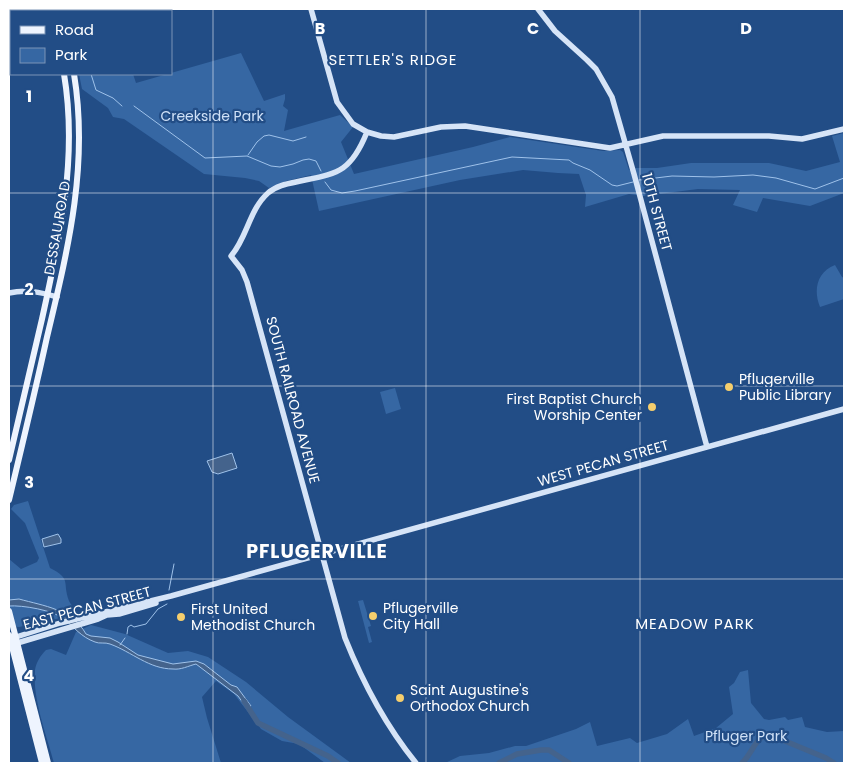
<svg xmlns="http://www.w3.org/2000/svg" width="853" height="772" font-family="Poppins,sans-serif">
<rect width="100%" height="100%" fill="#224d86"/>
<path fill="#3667a3" d="M241,53L264,101L285,94V99L283,106L288,110L284,131L340,115L353,127L341,142L354,174L473,147L510,137L603,151L620,150L623,152L629,170L636,168H657L691,163H769L806,171L840,162L832,136L844,133V193L810,206L763,198L757,212L733,205L740,190L698,189L643,196L629,194L585,207L586,195L579,174L558,173L523,170L460,180L319,211L311,175L286,181L269,188L259,181L245,178L204,174L124,119L113,117L108,108L82,89L79,74H133L136,83Z
M835,265L842,277L844,278V299L820,307C813,290 817,272 835,265Z
M395,388L401,409L386,414L380,392Z
M28,501L50,568C72,579 62,582 69,601C71,605 76,610 79,614L19,627L9,626V559L21,569L37,562L39,558L25,523L11,509L14,505Z
M363,600L371,626L368,627L372,642L369,643L358,601Z
M91,625L125,634L168,653L188,651L208,657L246,682L288,717L351,763H325L299,744L282,741L261,729L234,694L216,681L202,697L207,718L221,763H54C47,737 32,697 35,670C36,663 40,656 46,650L51,649L66,655L76,632Z
M748,670L751,703L764,719L769,720L785,717L788,720L802,717L805,727L827,732L844,731V763H445L460,756L489,753L515,746H526L576,729L590,722L597,746L630,738L637,743L667,734L688,719L694,736L716,728L733,714L729,687L734,683L740,672Z"/>
<path fill="#44638c" stroke="#9fc2ea" d="M232,453L237,468L218,474L212,472L207,461Z
M58,534L61,539V543L44,547L42,539Z
M19,599C44,606 72,609 86,634L91,636L110,638L118,642L138,655L173,664L196,661L204,664L231,685L237,687L251,706L246,707L238,696L196,664C188,666 181,670 173,669C149,669 132,652 110,644C105,642 99,644 95,642C81,637 74,627 64,619C53,610 22,605 9,606V600Z"/>
<g fill="none" stroke-linecap="round" stroke-linejoin="round">
<path stroke="#9fc2ea" stroke-width="1" d="M77,9L78,11
M91,74L96,90L113,98L122,106
M134,106L205,158L247,156L271,166L280,167L293,164L303,160L309,159L316,161L321,171
M248,155L257,142L264,136L269,135L293,141L306,137
M639,180L672,176L714,177L753,175L776,178L815,189L844,178
M325,182L331,190L342,193L355,191L512,157L569,160L573,163L590,170L612,185L617,186L633,182
M169,590L174,564
M127,634L128,627L131,625L134,627L146,624L158,609L167,604
M120,645L125,638"/>
<path stroke="#44638c" stroke-width="5.5" d="M244,701L258,723L328,756L338,763
M499,763L517,754L541,750H549L569,763
M742,763C752,754 755,738 768,734L826,758L834,763"/>
<path stroke="#d6e4f7" stroke-width="5.5" d="M311,9L337,102L353,124L367,132L381,136L394,137L441,127L465,126L610,148L663,136H769L802,139L844,129
M538,9L555,31L587,60L596,69L612,97L634,174L707,447
M367,132C350,174 337,173 296,182C286,184 276,186 268,193C249,210 247,238 231,256L242,270L247,282L345,638C363,683 386,726 416,763
M9,293C26,289 40,292 57,297
M107,615L119,614L156,603
M13,638L60,623L171,596L844,409
M14,644L98,619L109,614"/>
<path stroke="#eef4fe" stroke-width="6" d="M50,9L51,11
M61,9V11
M9,460C20,413 31,366 42,319C60,238 78,157 64,74
M9,500C22,446 35,392 47,337C68,249 89,165 74,74
M9,611L48,763
M9,635L42,763"/>
</g>
<path fill="none" stroke="#fff" stroke-width="1" stroke-opacity="0.55" d="M213,9V763M426,9V763M640,9V763M9,193H844M9,386H844M9,579H844"/>
<g fill="#f5ce6d" stroke="#224d86" stroke-width="2">
<circle cx="729" cy="387" r="5"/>
<circle cx="652" cy="407" r="5"/>
<circle cx="373" cy="616" r="5"/>
<circle cx="181" cy="617" r="5"/>
<circle cx="400" cy="698" r="5"/>
</g>
<g text-anchor="middle" stroke-width="4.5" stroke-linejoin="round" paint-order="stroke">
<g font-size="14" fill="#cfe1f7" stroke="#224d86">
<text x="212" y="121">Creekside Park</text>
<text x="746" y="741">Pfluger Park</text>
</g>
<g font-size="14" fill="#fff" stroke="#224d86">
<text transform="translate(657 212) rotate(75)" y="5">10TH STREET</text>
<text transform="translate(57 228) rotate(-80)" y="5">DESSAU ROAD</text>
<text transform="translate(293 400) rotate(75)" y="5">SOUTH RAILROAD AVENUE</text>
<text transform="translate(603 463) rotate(-16)" y="5">WEST PECAN STREET</text>
<text transform="translate(87 608) rotate(-15)" y="5">EAST PECAN STREET</text>
</g>
<g font-size="14" fill="#fff" stroke="#224d86" text-anchor="start">
<text x="739" y="384">Pflugerville<tspan x="739" dy="16">Public Library</tspan></text>
<text x="642" y="404" text-anchor="end">First Baptist Church<tspan x="642" dy="16">Worship Center</tspan></text>
<text x="383" y="613">Pflugerville<tspan x="383" dy="16">City Hall</tspan></text>
<text x="191" y="614">First United<tspan x="191" dy="16">Methodist Church</tspan></text>
<text x="410" y="695">Saint Augustine's<tspan x="410" dy="16">Orthodox Church</tspan></text>
</g>
<g font-size="15" letter-spacing="1" fill="#fff" stroke="#224d86">
<text x="393" y="65">SETTLER'S RIDGE</text>
<text x="695" y="629">MEADOW PARK</text>
</g>
<g font-size="19" font-weight="bold" letter-spacing="1" fill="#fff" stroke="#224d86">
<text x="317" y="558">PFLUGERVILLE</text>
</g>
</g>
<g font-size="16" text-anchor="middle" font-weight="bold" fill="#fff" stroke="#224d86" stroke-width="4.5" stroke-linejoin="round" paint-order="stroke">
<text x="320" y="34">B</text>
<text x="533" y="34">C</text>
<text x="746" y="34">D</text>
<text x="29" y="102">1</text>
<text x="29" y="295">2</text>
<text x="29" y="488">3</text>
<text x="29" y="681">4</text>
</g>
<rect width="853" height="772" fill="none" stroke="#ffffff" stroke-width="20"/>
<rect x="10" y="10" width="162" height="65" fill="#224d86" stroke="#7a94b6"/>
<rect x="20" y="26" width="25" height="8" fill="#eef4fe" stroke="#7a94b6"/>
<text x="55" y="35" font-size="15" fill="#ffffff">Road</text>
<rect x="20" y="48" width="25" height="15" fill="#3667a3" stroke="#7a94b6"/>
<text x="55" y="60" font-size="15" fill="#ffffff">Park</text>
</svg>
